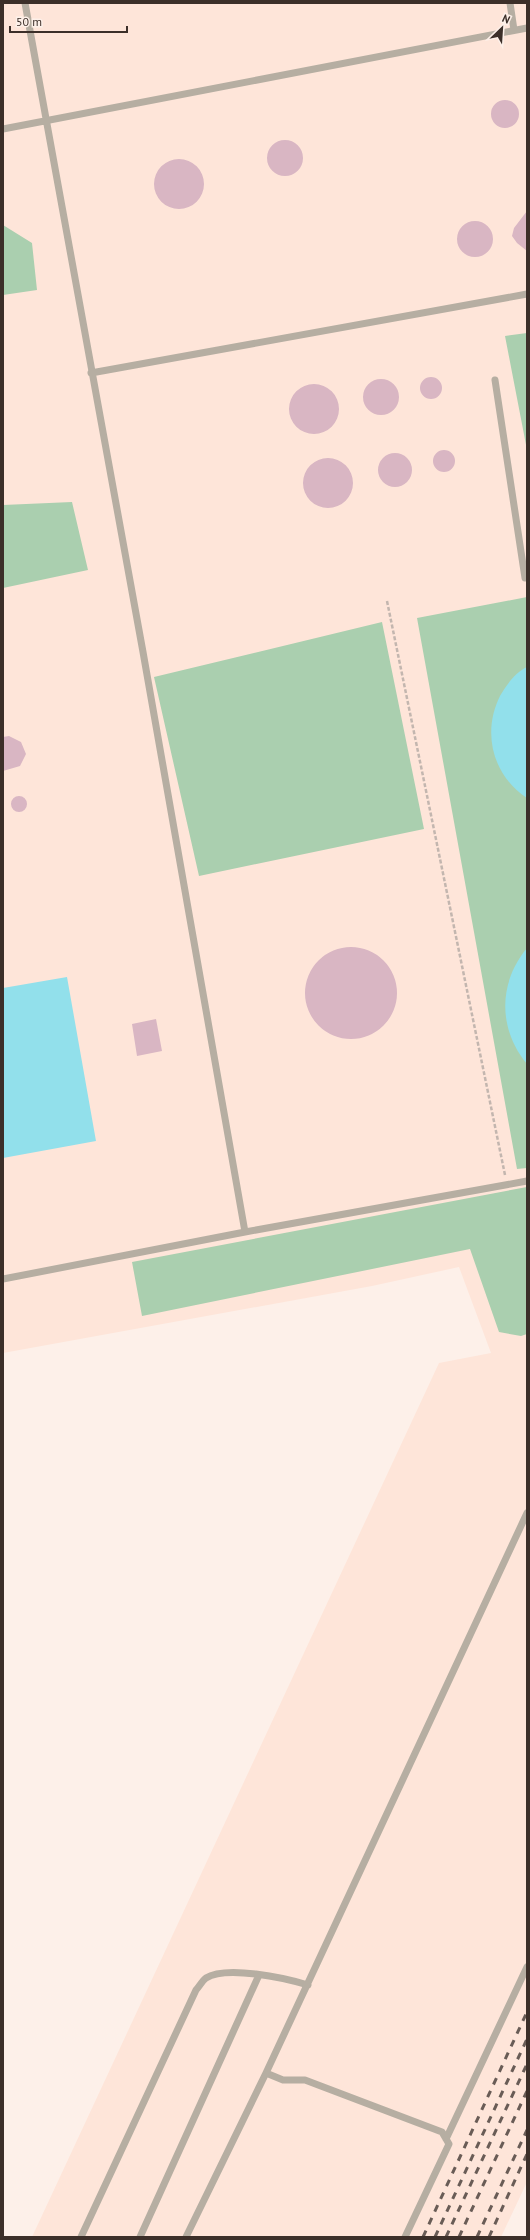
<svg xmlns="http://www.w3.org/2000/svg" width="530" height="2240" font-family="'PT Sans',sans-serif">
<rect width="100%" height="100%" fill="#fdf0e9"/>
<path fill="#fee5d9" d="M3,3H527V2182L501,2237H32L439,1363L491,1353L459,1267L372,1286L3,1353Z"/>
<path fill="#aacfaf" d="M3,225L32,243L37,290L3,295Z
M527,333V450L505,336Z
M72,502L88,570L3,588V505Z
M527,597V1168L517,1169L417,618Z
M382,622L424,829L199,876L154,677Z
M527,1187V1334L521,1336L499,1332L470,1249L142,1316L132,1262Z"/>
<path fill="#92e0eb" d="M527,667V798C492,775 482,732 500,696C506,685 516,672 527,667Z
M527,948V1064C498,1029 498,983 527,948Z
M67,977L96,1141L3,1158V988Z"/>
<path fill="#d9b6c3" d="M491 114a14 14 0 1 1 28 0a14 14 0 1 1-28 0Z
M267 158a18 18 0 1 1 36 0a18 18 0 1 1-36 0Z
M154 184a25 25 0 1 1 50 0a25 25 0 1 1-50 0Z
M527,211V251L517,243L512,236L514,228Z
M457 239a18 18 0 1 1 36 0a18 18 0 1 1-36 0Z
M420 388a11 11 0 1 1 22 0a11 11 0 1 1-22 0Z
M363 397a18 18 0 1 1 36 0a18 18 0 1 1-36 0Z
M289 409a25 25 0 1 1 50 0a25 25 0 1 1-50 0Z
M433 461a11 11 0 1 1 22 0a11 11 0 1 1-22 0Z
M378 470a17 17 0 1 1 34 0a17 17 0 1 1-34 0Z
M303 483a25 25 0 1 1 50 0a25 25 0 1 1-50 0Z
M9,736L21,742L26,754L20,766L3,771V737Z
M11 804a8 8 0 1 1 16 0a8 8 0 1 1-16 0Z
M305 993a46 46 0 1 1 92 0a46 46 0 1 1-92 0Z
M156,1019L162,1051L137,1056L132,1024Z"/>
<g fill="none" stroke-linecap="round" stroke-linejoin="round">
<path stroke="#c3b6af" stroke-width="2.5" stroke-dasharray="4 2" stroke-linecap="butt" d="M387,601L505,1175"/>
<path stroke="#b6aea2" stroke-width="7" d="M25,3L143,652L245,1232
M510,3L514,30
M3,129L527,28
M91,373L527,294
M495,380L525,578
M3,1279L245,1232L527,1181
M266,2073L283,2080H305L442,2132L449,2144L405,2237
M446,2139L527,1967
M81,2237L196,1990C199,1987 202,1981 206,1978C226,1965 285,1978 308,1985
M140,2237L259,1975
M186,2237L266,2073L527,1513"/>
<path stroke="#695c56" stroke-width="3" stroke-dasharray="7 7" stroke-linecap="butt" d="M423,2237L527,2012
M435,2237L527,2039
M446,2237L527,2064
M459,2237L527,2091
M477,2237L527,2130
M489,2237L527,2154"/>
</g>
<rect width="530" height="2240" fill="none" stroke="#3c2f29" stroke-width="8"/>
<g transform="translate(502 28) rotate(25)" stroke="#fdf0e9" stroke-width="3" paint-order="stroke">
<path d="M0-3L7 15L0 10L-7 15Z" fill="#3c2f29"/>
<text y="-6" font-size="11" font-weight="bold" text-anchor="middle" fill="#3c2f29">N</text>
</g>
<path d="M10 26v6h117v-6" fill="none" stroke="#3c2f29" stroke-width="2"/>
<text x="16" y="26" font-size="12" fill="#3c2f29" stroke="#fdf0e9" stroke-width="3" paint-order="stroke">50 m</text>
</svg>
